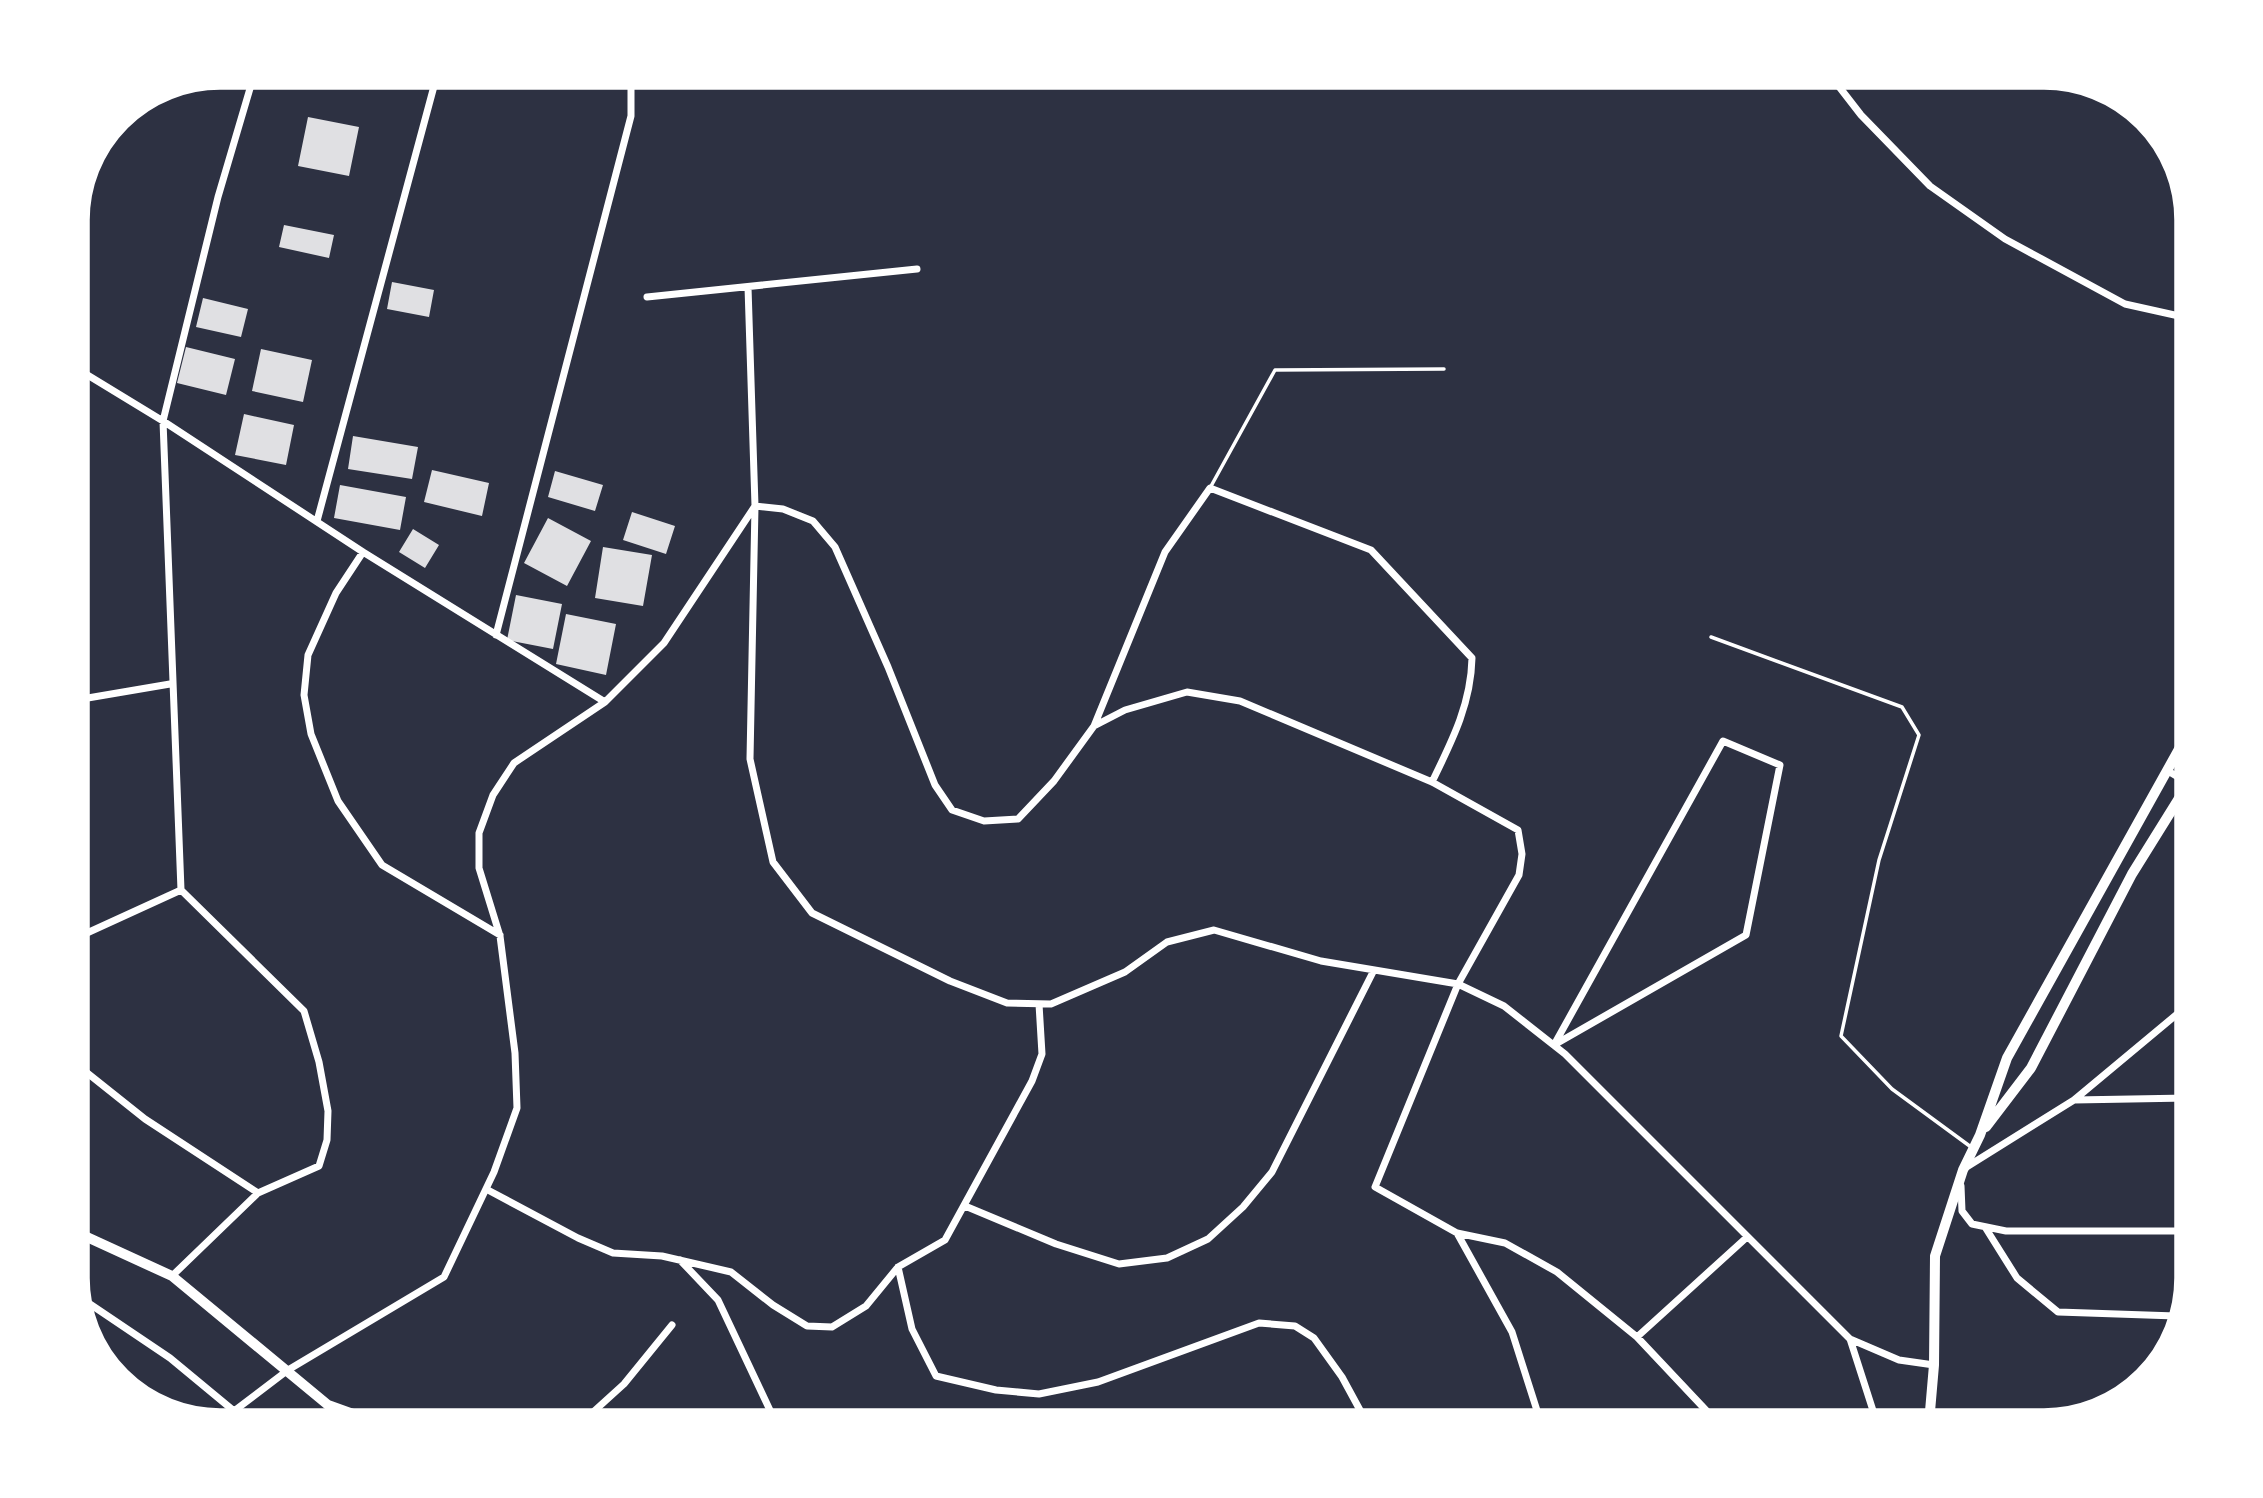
<svg xmlns="http://www.w3.org/2000/svg" width="2263" height="1498" font-family="Overpass,sans-serif">
<rect width="100%" height="100%" fill="#2d3142"/>
<path fill="#e0e0e3" d="M308,117L359,127L349,176L298,166Z
M284,225L334,235L329,258L279,247Z
M392,282L434,290L429,317L387,309Z
M203,298L248,309L241,337L196,327Z
M186,347L235,359L226,395L177,383Z
M261,349L312,360L303,402L252,391Z
M244,414L294,425L286,465L235,455Z
M353,436L418,447L412,479L348,469Z
M432,470L489,483L482,516L424,502Z
M555,471L603,485L595,511L548,497Z
M340,485L406,497L400,530L334,518Z
M632,512L675,526L666,554L623,540Z
M548,518L591,541L567,586L524,563Z
M413,529L439,545L425,568L399,552Z
M603,547L652,555L643,606L595,598Z
M516,595L562,604L553,649L507,640Z
M566,614L616,624L606,675L556,664Z"/>
<g fill="none" stroke-linecap="round" stroke-linejoin="round">
<path stroke="#fff" stroke-width="3.5" d="M1210,488L1275,370L1444,369
M1711,637L1902,707L1919,735L1879,860L1841,1036L1892,1089L1971,1147"/>
<path stroke="#fff" stroke-width="7" d="M241,75L250,82
M1830,75L1861,115L1930,186L2005,239L2125,304L2188,318
M79,197L93,155
M748,287L755,506L750,759L773,862L812,913L950,981L1007,1003L1051,1004L1125,972L1167,942L1214,930L1321,961L1458,984L1504,1006L1565,1054L1850,1339L1899,1360L1934,1365
M647,297L917,269
M76,368L163,421L363,552L605,702
M317,521L437,75
M363,552L336,593L308,655L304,695L311,734L338,801L382,865L500,935
M496,635L631,116V75
M76,700L170,684
M1094,726L1165,552L1210,488L1371,550L1472,658C1471,704 1452,741 1432,782
M1723,741L1780,765L1746,935L1554,1045Z
M2168,771L2188,783
M76,938L181,890
M76,1064L145,1119L258,1193
M2074,1100L2188,1098
M1965,1168L2074,1100L2188,1005
M1961,1186L1962,1211L1972,1224L2006,1231H2188
M486,1189L578,1238L613,1253L662,1256L731,1272L773,1305L807,1326L832,1327L866,1306L898,1267L945,1240L1032,1081L1042,1054L1039,1004
M965,1206L1056,1244L1119,1264L1167,1258L1208,1239L1243,1207L1272,1172L1374,970
M1985,1227L2017,1278L2058,1312L2176,1316
M1457,1233L1512,1332L1541,1423
M680,1260L718,1300L776,1423
M898,1267L912,1329L936,1376L996,1390L1039,1394L1098,1382L1259,1323L1295,1326L1314,1338L1342,1377L1367,1423
M172,1276L258,1193L319,1166L327,1140L328,1111L319,1062L304,1011L181,890L163,421L218,197L254,75
M78,1296L170,1358L234,1411
M1637,1337L1746,1238
M1850,1339L1877,1423
M228,1423L234,1411L288,1370L444,1277L494,1172L517,1108L515,1053L500,936L479,868V833L493,795L514,763L605,702L664,643L755,506L783,509L813,521L835,547L888,667L935,785L952,810L984,821L1018,819L1054,781L1094,726L1125,710L1187,692L1240,701L1432,782L1518,830L1522,854L1519,875L1458,984L1375,1187L1457,1233L1505,1243L1557,1272L1637,1337L1718,1423
M581,1423L624,1384L672,1325"/>
<path stroke="#fff" stroke-width="10" d="M76,1232L172,1276L328,1405L378,1423"/>
<path stroke="#fff" stroke-width="10" d="M1986,1127L2031,1068L2132,874L2188,784
M1929,1423L1934,1365L1935,1256L1963,1170L1980,1135L2007,1058L2188,733"/>
</g>
<path d="M0 0H2263V1498H0ZM220 88H2044A132 132 0 0 1 2176 220V1278A132 132 0 0 1 2044 1410H220A132 132 0 0 1 88 1278V220A132 132 0 0 1 220 88Z" fill="#fff" fill-rule="evenodd"/>
<path fill="none" stroke="#fff" stroke-width="3.5" d="M220 88H2044A132 132 0 0 1 2176 220V1278A132 132 0 0 1 2044 1410H220A132 132 0 0 1 88 1278V220A132 132 0 0 1 220 88Z"/>
</svg>
